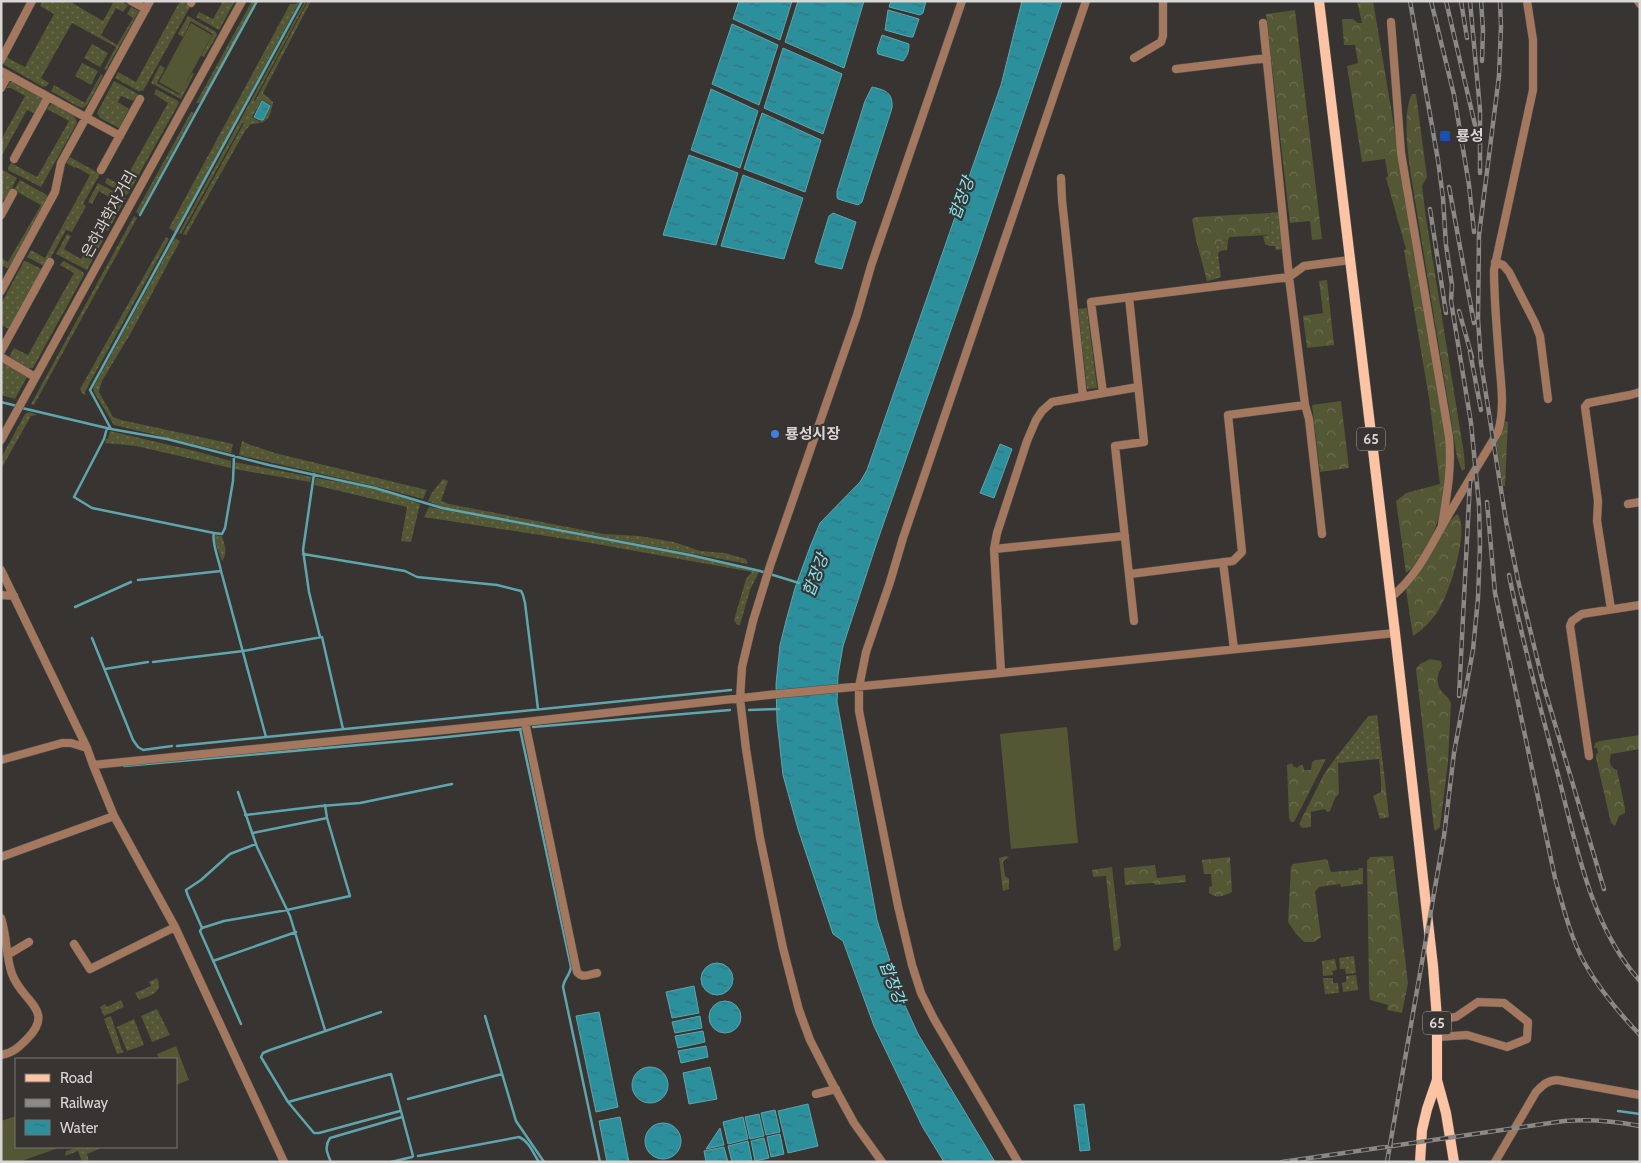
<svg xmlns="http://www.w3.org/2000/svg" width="1641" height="1163" font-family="Cabin,'Noto Sans KR',sans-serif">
<defs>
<pattern id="grass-dots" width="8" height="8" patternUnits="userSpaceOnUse" patternTransform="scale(1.25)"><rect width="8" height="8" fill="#535733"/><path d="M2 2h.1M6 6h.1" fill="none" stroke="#6b6e50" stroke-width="1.8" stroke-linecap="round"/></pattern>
<pattern id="forest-crowns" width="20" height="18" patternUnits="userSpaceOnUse" patternTransform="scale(1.25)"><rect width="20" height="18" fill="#535733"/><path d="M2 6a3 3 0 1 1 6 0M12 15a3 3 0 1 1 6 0" fill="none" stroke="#6b6e50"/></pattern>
<pattern id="water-ripples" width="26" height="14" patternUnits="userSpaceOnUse" patternTransform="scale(1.25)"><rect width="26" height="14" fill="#2b8f9c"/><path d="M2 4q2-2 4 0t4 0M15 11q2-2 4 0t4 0" fill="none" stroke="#33737c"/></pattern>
</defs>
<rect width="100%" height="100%" fill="#373431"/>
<path fill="url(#grass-dots)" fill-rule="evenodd" d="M40,1H69L103,21L114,1H121L128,5L123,12L116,8L101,35L117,45L133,18L127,14L131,7L139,11L106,70L104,69L116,47L72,23L41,78L49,83L47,86L43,87L3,64L6,57L25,67L54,14L40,6L42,2Z
M180,1H190L191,5L143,91L141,90L140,92L115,78L118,72L136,82Z
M223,1H235L219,30L196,17L199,12L213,19Z
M252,1H256L202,100L199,103H196Z
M298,1H300L175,232L169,228L290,4H296Z
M305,1H307L254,100L255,101L308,1H311L263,93L273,102C270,119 268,123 251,124L245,131L186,235L183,234L244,123L243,122L181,234L179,233ZM262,100L270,105L264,119L260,122L252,117Z
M188,16L216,32L217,35L204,57L201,56L213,34L191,21L183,37L178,34Z
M92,44L108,53L100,67L84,58Z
M82,63L98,71L91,85L75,76Z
M160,65L165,68L157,83L179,95L192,73L194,74L181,99L151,83Z
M101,74L103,76L87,105L83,108L77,106L51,91L54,85L85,103Z
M12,81L45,99L36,114L27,110L1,157V140L25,96L11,88H7L9,83Z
M114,81L138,94L133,101L121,96L118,102L129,109L119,128L100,118L97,113Z
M156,89L178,101L179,103L128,194L126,195L105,183L107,178L122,185L168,103L154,94Z
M51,104C60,107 76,113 77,123L41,187L8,170V168L11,163L37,177L69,121L47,109Z
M191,112L194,113L139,214L136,212Z
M70,157L100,174L83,204L86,206L72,232L66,230L49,261L44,266L27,257L31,250L45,258L90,175L76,167L75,168L66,163Z
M1,169L17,178L6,199L1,200Z
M20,180L47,195L48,199L11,266L7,268L1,265V258L8,262L41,205L14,190Z
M98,183L126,198L108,231L100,226L114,200L99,191L92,204L88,202Z
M1279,212L1284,249L1276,250L1275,246H1269L1265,244L1263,236L1269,235L1271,229L1269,213Z
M134,216L137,218L34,405L31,404Z
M96,232L105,237L87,270L56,254L67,234L71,236L64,249L81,259Z
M166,237L169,239L87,388L85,392L86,396L82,393L80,389Z
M175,238L180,241L132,331L102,381L99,392L113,417L121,420L233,444L231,453L114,425L94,392L93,388Z
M1228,240L1227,250L1220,251L1218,254L1221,277L1212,280L1206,257L1213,254L1217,243Z
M24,261H26L43,270L9,329L1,325V304Z
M64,261L83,272L84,275L33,368H29L11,358L10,355L14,348L28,355L74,273L60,265Z
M1087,308L1097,388L1087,389L1078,309Z
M1,360L26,375L27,377L15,399L1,395Z
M29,412L38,415L31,416L1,469V458L25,414Z
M110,431L195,451L231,461V468L136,446L105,443L106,439H108Z
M242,441L248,444L275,453L427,490L423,499L378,487L239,455Z
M234,462L312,477L310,482L234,469Z
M316,478C351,484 388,490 420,504L411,542L401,541L407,507L314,485Z
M443,479L448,481L441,501L449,504L604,534L639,536L674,542L700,551L725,553L746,559L748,564L442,507L428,501L431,494Z
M429,507L691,556L759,572L750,590L740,625H737L734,620L746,579L752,572L591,543L424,517Z
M215,535L222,536C225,546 228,553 222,561L214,539Z
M1377,715L1385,781H1381L1379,759L1338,763V761L1334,760L1366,719L1369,716Z
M1354,956L1356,973L1346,974L1345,969H1340L1339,958Z
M1335,959L1337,970L1332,971L1333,975L1323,976L1322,961Z
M1356,975L1358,990L1343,992L1342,983L1346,982V976Z
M157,978C164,993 150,995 139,1000L135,993L151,986L149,982Z
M1323,978H1333V983H1338L1339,993L1325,994Z
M121,1000L124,1007L104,1016L100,1007L105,1004L107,1007Z
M157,1009L170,1035L152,1042L141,1016Z
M111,1016L122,1050L124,1052L117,1054L104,1019Z
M134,1019L144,1045L127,1051L117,1027Z
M79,1147H101V1148L87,1154L89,1162H82L78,1151L65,1156L66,1151Z"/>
<path fill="url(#forest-crowns)" d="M1357,1H1373L1446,436C1446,450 1449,465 1447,479C1445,506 1429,557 1406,573L1396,501L1406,493L1440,484L1429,398L1404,250L1406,249L1386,178L1388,176L1385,159L1362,162L1347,66L1358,63L1355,45H1344L1342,19H1353L1358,23H1362Z
M1295,10L1322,239L1312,240L1310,221L1290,223L1266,14Z
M1412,94H1416L1427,177L1422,186L1426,218L1464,454L1465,469L1462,471L1457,457L1411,176C1408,155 1402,112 1412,94Z
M1269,213L1271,229L1269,235L1230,237L1228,240L1217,243L1216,252L1207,257L1212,280L1207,281L1196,240L1192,219L1196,217Z
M1327,280L1334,345L1307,348L1303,316L1323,313L1319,281Z
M1341,401L1349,468L1320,472L1312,405Z
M1505,421L1508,422L1505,486H1503L1496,440Z
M1457,514C1471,527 1449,595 1438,611C1432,620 1423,630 1413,636L1406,590L1448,523Z
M1430,659L1441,661L1442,666C1437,674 1435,685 1443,693C1447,697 1448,697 1451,703L1448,762L1440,827L1435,831L1434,829L1416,669L1420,664Z
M1640,735V749L1611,754C1609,761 1609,767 1617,770L1625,808V813L1619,816L1615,826L1611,823L1596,758V754L1598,753L1597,748H1594L1595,743L1600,741Z
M1326,759L1294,822H1291L1289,819L1287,765L1292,763L1293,766L1297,768L1300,765H1303L1304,770H1311L1312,762L1316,760Z
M1334,760L1338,761V763L1339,794L1335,798L1330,811L1327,812L1325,809L1311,812V827L1302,828L1299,824L1324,774Z
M1381,781H1385L1389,817L1380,819L1373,796L1381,792Z
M1006,856L1009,857L1003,861L1005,876L1009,879V889L1003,891L999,858Z
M1393,856L1408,983L1402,1013L1387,1010L1388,1005L1370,1000L1369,990L1367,861L1370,857Z
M1230,857L1232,892C1224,896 1217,899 1209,893V887L1212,886L1211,874H1204L1202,860Z
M1327,859L1331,872L1358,870L1359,868H1363V884L1341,887L1340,884L1319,887L1315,892L1321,937L1314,942H1304L1296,934L1288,922L1291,867L1293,864Z
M1155,865L1157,878L1185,875L1186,882L1155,885L1154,883L1125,885L1124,868Z
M1112,867L1121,946L1118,950L1114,951L1106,876L1093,877L1092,870Z"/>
<path fill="#535733" d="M191,23L212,35L180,94L159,82Z
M1067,727L1078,843L1011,849L1000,734Z
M176,1046L189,1080L176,1085V1059H159L157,1054Z
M16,1116V1147H61L19,1162H1V1121Z"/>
<path fill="url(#water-ripples)" stroke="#5fa5ad" d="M739,1H792L780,40L733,19Z
M798,1H864L844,68L785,42Z
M891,1H926L923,13L920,15L889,7Z
M1022,1H1062L978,252L875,548L843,646L838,675L837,702L877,920L902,999L918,1034L995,1162H944L922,1126L874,1026L843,941L833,934L798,829L783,775L777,721L776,684L780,645L786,621L795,588L810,547L820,523L860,482L867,470L1001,85Z
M888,10L919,19L913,37H910L885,30Z
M732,24L778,45L759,105L712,84Z
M882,35L909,44C909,51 908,55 903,61L878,54L877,50Z
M783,48L842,74L823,134L764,108Z
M872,87C886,90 893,93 892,108L865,192L862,202L858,205L838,199L837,197V191L865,101Z
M711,89L758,111L740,168L691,150Z
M262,101L270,106L263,120H260L254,117Z
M762,113L821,140L805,192L744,169Z
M689,155L738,173L716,245L663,235Z
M743,175L803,198L784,259L721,246Z
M833,213L856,222L842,269L818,264L815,262L829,216Z
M1000,444L1012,449L994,498L980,493Z
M701 979a16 16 0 1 1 32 0a16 16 0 1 1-32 0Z
M694,986L699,1013L672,1018L666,992Z
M709 1017a16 16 0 1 1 32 0a16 16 0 1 1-32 0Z
M599,1012L618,1107L596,1112L576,1016Z
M700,1016L702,1028L675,1033L672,1022Z
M703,1031L705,1042L678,1048L675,1036Z
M706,1046L708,1057L681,1063L678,1051Z
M632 1085a18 18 0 1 1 36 0a18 18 0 1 1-36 0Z
M710,1067L717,1099L689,1104L683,1073Z
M808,1104L818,1146L788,1153L778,1111Z
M1084,1104L1090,1150L1080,1151L1074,1105Z
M775,1110L780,1132L766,1135L761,1113Z
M759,1114L764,1136L750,1139L745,1117Z
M620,1117L629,1162H607L599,1121Z
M743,1117L748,1139L728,1144L723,1122Z
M645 1141a18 18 0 1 1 36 0a18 18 0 1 1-36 0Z
M720,1128L724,1145L706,1149Z
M780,1134L784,1154L771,1157L767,1137Z
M764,1138L769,1158L755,1161L751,1141Z
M748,1141L752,1161L732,1162L728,1146Z
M724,1147L728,1162H706L704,1151Z"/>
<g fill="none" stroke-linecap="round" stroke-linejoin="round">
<path stroke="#5fa5ad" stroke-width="2.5" d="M140,215L257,1
M1,402L17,406
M22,408L111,429L167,439L269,465L375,488L442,508L690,555L760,571L799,583
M107,428L104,439L74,497L92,508L214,533C211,541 219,560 221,571L266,737
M111,429L90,390L302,1
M314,474L303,550L309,592L320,637
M214,533L222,534L225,528L233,481L234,456
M303,554L405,571L417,577L497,585L521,591L523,595L525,603L538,709
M138,580L221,571
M75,607L131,582
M92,638L133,740L138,747L143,750L172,746
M153,662L243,651L322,637L343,729
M105,669L148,662
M749,710L779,709
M533,727L730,710
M520,729L571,967C570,975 564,979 563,987L600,1162
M177,746L731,690
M124,766L437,738L522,729
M238,792L257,847L290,916L325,1030
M245,815L321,806L360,803L452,784
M253,833L327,818
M202,928L188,896L186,890L201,880L230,854L256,844
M213,961L296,932
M381,1012L270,1050L263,1053L261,1057L288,1102L314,1133H319L400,1111
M485,1016L516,1121L544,1162
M241,1024L200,931L202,928L224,921L287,910L350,896L327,818L325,805
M408,1099L502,1074
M288,1102L391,1074L413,1156
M1618,1111L1640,1114
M418,1156L519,1137C529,1141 533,1153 539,1162
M331,1162C327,1153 324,1147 330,1138L402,1117
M391,1162L412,1157"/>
<defs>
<path id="minor" d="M131,1L146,9
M1638,1L1640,4
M191,3L192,1
M1391,22L1401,153L1449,437C1452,469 1447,493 1442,525
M1134,58L1161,42L1163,36V1
M1,60L32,1
M1176,69L1267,58
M1,71L120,136
M1,88L8,75
M14,159L48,97
M101,170L140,99
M1061,178L1062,200L1083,397
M1,215L13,193
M1495,262L1503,265L1509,272L1535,323L1540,336L1548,399
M1,291L55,192L61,163L150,1
M1129,297L1144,442L1115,446L1134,621
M1,351L50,262
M1,357L35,377
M1103,393L1091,302L1289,277L1304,266L1350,260
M1305,405L1309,419L1322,534
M1,440L242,1
M1628,504L1640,502
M994,549L1125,536
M1223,562L1234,649
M1,570L87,748L93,765
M1130,574L1233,561L1242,552L1228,415L1305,405L1289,277L1263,23
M1,595L14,596
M1390,598C1414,579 1427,554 1441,528C1459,496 1479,464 1498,432C1505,408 1501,384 1499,359C1497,329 1494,300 1494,270L1533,90V40L1527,1
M1611,609L1597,521L1598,501L1585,407L1588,403L1630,395L1640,392
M1001,673L994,549L997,533L1027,441L1036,420L1042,411L1052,402L1138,387
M525,722L577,972C582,979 590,974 597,973
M1589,756L1570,626L1572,621L1582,614L1640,605
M1,760L62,743H71L87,748
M1,857L114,816
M1,918C7,936 6,958 12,974C22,1002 56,1010 27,1039C19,1047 13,1053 1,1055
M74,944L90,969L175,927
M9,954L29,942
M1437,1019L1456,1017L1478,1002L1504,1003L1528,1022L1527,1039L1507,1047L1467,1035L1438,1037
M816,1094L836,1089
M284,1162L175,927L114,816L93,765L525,722L768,695L1001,673L1395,633
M882,1162L854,1123L831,1081L810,1040L799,1010L783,948L760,838L746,749L740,699L742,667L753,621L770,566L857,315L871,266L962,1
M1018,1162L934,1019L921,993L912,965L898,906L859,711V687L866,652L890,582L903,538L1086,1
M1495,1162L1536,1092C1543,1085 1546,1081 1557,1080L1640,1095"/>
<path id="major" d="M1319,1L1395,633L1433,966L1437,1019V1080L1446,1113L1454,1162
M1420,1162L1422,1130L1427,1109L1437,1080"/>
</defs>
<use href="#minor" stroke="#54514f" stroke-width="9"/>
<use href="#major" stroke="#54514f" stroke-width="11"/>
<use href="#minor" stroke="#a4785e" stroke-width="8"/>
<use href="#major" stroke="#fcc4a4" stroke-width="10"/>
<defs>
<path id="rail" d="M1431,1L1454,95L1469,185L1474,232
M1446,1L1475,125
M1461,1L1467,38
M1470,1L1480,110V173
M1481,1L1483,30L1482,61
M1500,1L1501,27L1499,76L1479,235L1478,319L1481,363L1506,521L1518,580L1544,687L1604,889
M1449,187L1474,323
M1430,209L1446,313
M1459,311L1472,357
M1470,352L1481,410
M1487,502L1495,593L1555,878C1563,906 1570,936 1584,962C1599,989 1619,1013 1640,1035
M1509,575C1522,640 1539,703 1556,767C1575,838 1589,925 1640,981
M1459,696L1470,481
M1282,1162L1564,1121C1590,1119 1614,1121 1640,1126
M1387,1162L1444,836L1454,753L1473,650L1478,598L1480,546L1479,505L1471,423L1451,301L1452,285L1446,245L1443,198L1438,160L1410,1"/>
</defs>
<use href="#rail" stroke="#8b8886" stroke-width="4.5"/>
<use href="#rail" stroke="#373431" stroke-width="2.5" stroke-dasharray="8" stroke-linecap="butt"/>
</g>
<rect fill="#1a4fb4" stroke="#373431" stroke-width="2" x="1439" y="130" width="12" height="12" rx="2.5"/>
<circle fill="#3f7fe0" stroke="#373431" stroke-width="2" cx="775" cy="434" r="5"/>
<g text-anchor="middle" stroke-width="4.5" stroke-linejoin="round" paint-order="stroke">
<g fill="#373431" stroke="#a8a6a4" stroke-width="1">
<rect x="1357" y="427.5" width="28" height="23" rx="4"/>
<rect x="1423" y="1011.5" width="28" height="23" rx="4"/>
</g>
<g font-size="14" font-weight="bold" fill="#d9d7d5">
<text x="1371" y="444">65</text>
<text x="1437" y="1028">65</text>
</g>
<g font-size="15" font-weight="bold" fill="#d9d7d5" stroke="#373431" text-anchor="start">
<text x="1456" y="141">룡성</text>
<text x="785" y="439">룡성시장</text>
</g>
<g font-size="15" fill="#d9d7d5" stroke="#373431">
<text transform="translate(109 214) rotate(-61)" y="5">은하과학자거리</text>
</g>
<g font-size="16" font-style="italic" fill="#86eaf9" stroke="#373431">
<text transform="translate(961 198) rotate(-70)" y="6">합장강</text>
<text transform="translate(815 575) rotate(-69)" y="6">합장강</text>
<text transform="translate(893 982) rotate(69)" y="6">합장강</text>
</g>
</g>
<rect width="1641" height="1163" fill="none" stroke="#d9d7d5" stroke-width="5"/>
<rect x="15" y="1058" width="162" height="90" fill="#373431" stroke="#787573"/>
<rect x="25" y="1074" width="25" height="8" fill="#fcc4a4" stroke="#787573"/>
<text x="60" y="1083" font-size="15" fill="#d9d7d5">Road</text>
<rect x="25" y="1099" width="25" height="8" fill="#8b8886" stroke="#787573"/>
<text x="60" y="1108" font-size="15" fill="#d9d7d5">Railway</text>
<rect x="25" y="1120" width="25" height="15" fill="url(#water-ripples)" stroke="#787573"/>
<text x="60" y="1133" font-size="15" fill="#d9d7d5">Water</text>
</svg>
